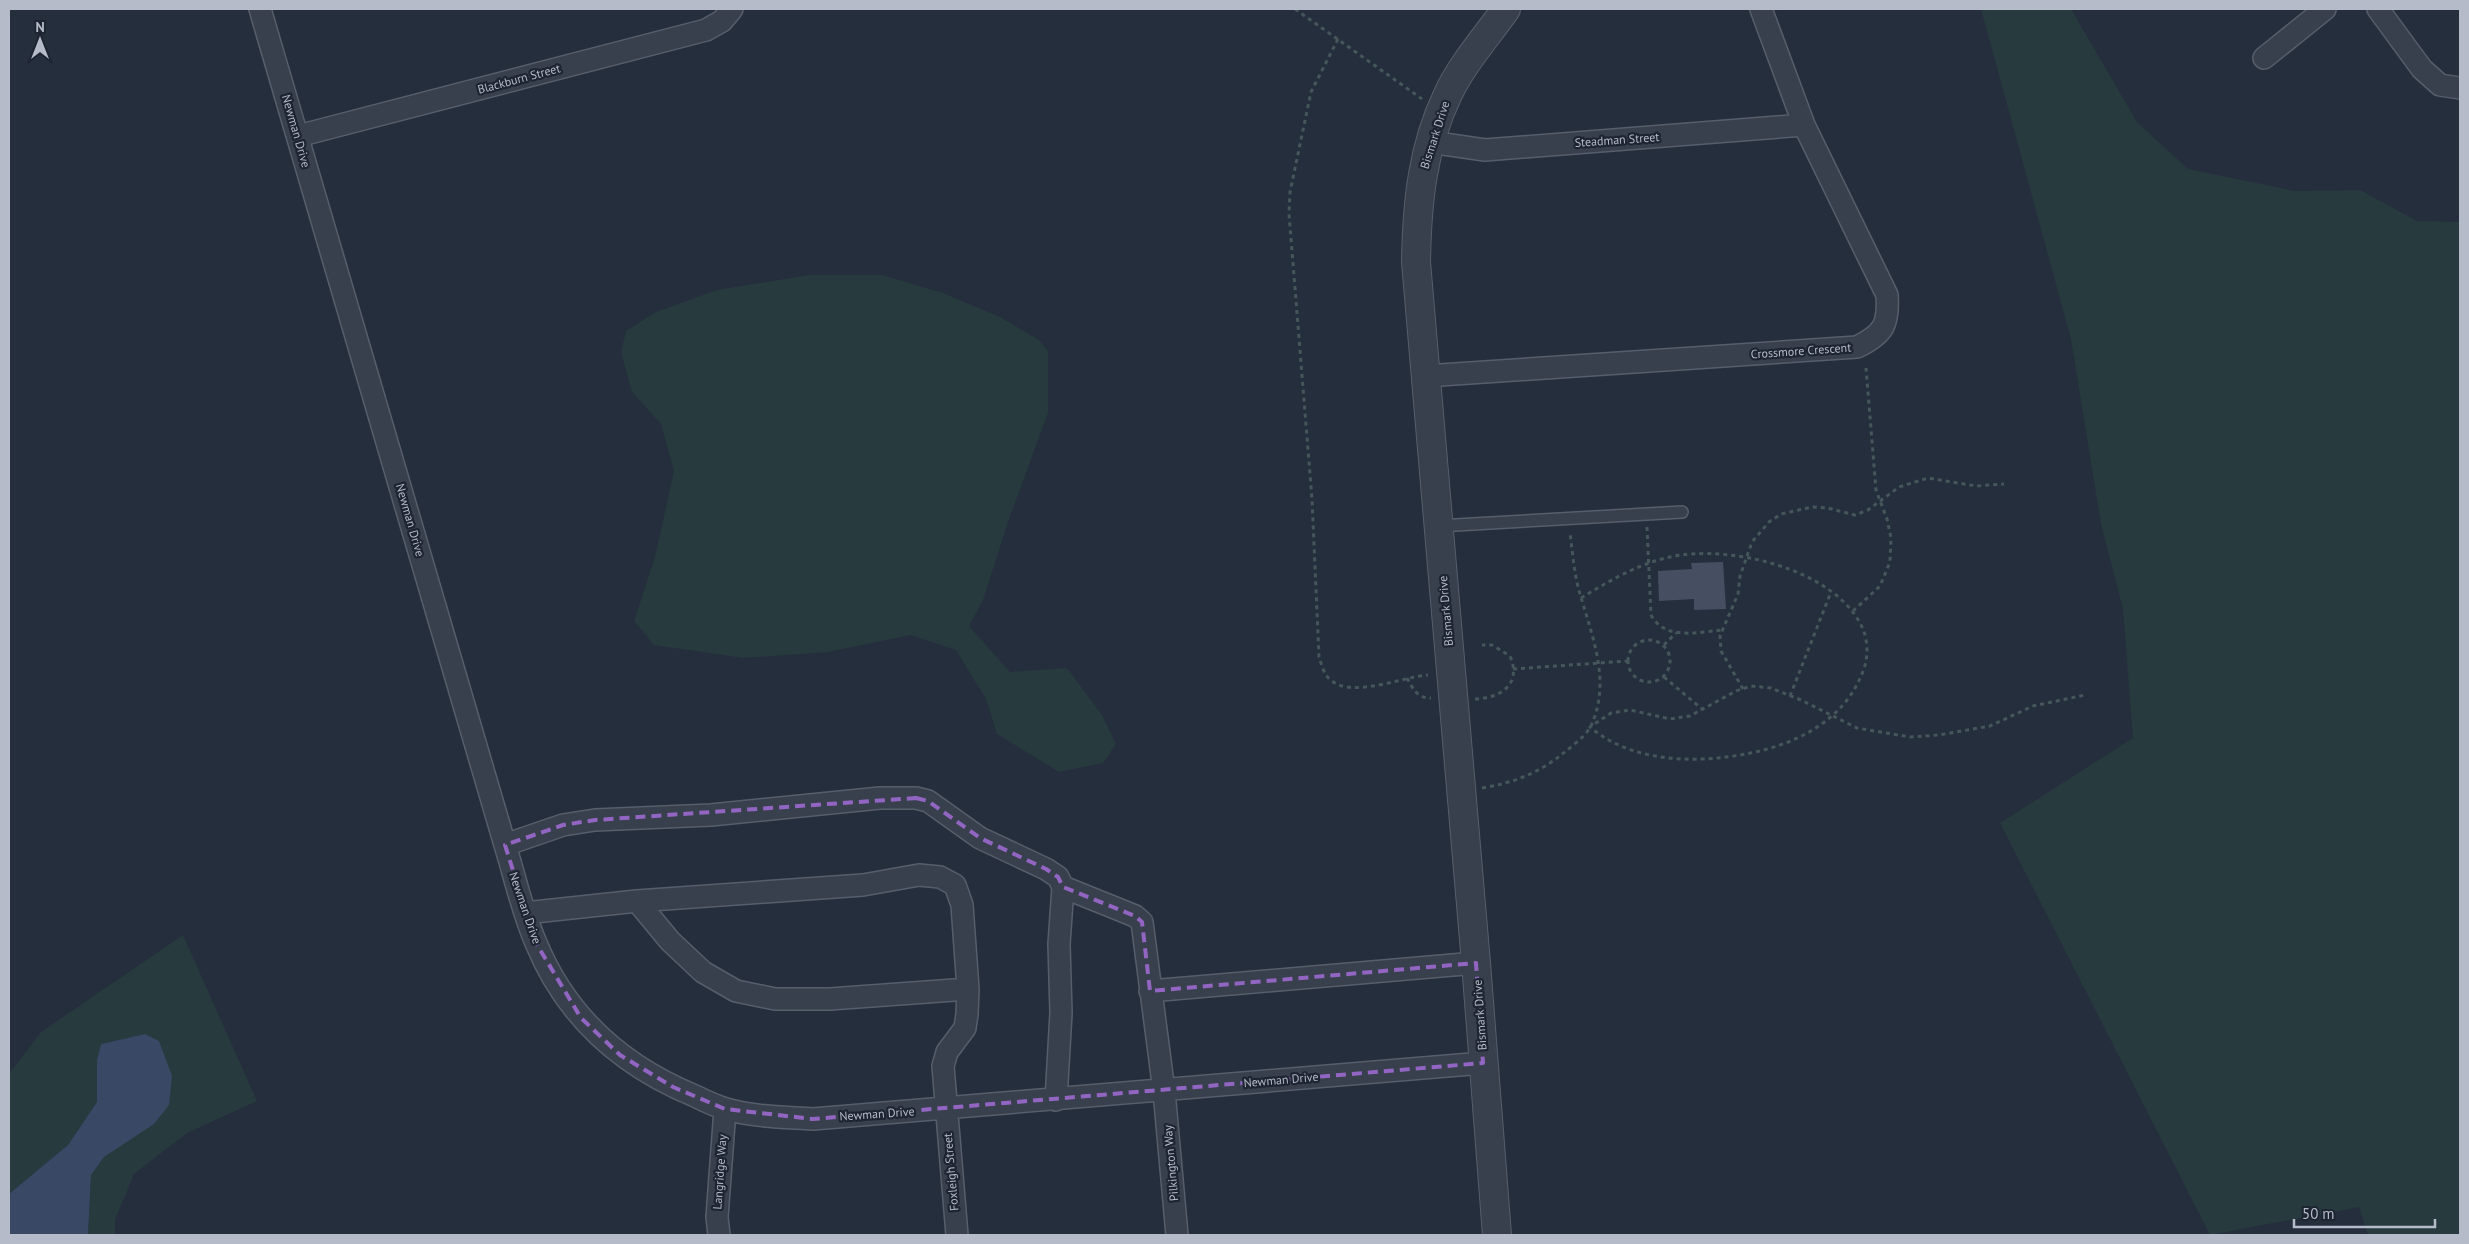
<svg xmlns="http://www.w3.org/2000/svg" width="2469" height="1244" font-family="'PT Sans',sans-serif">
<rect width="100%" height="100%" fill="#252e3d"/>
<path fill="#273a3e" d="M1981,9H2071L2137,122L2188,169L2295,191L2360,190L2417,221L2460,222V1235H2368L2359,1207L2210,1235L2000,823L2133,738L2123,609L2101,524L2071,339Z
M809,275H882L943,293L1000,317L1039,340L1048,351V413L1009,519L983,600L969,626L1010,672L1067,668L1102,715L1116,744L1103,763L1059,772L997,734L986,699L956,650L911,635L828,652L744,658L654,645L634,621L655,557L674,471L661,424L632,392L621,352L626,331L656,312L717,290Z
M183,935L257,1101L187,1133L134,1174L115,1220V1235H88L91,1175L104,1157L127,1140L145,1034L101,1044L97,1060V1102L68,1145L9,1194V1074L41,1032Z"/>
<path fill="#394864" d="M145,1034L159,1041L172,1076L169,1105L154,1124L104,1157L91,1175L88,1235H9V1194L68,1145L97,1102V1060L101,1044Z"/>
<path fill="#464f61" d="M1723,562L1726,609L1694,610V599L1659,601L1658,571L1692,569L1691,563Z"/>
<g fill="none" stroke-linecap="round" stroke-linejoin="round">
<defs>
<path id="service" d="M1438,526L1682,512"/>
<path id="minor" d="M260,9L505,845C515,877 522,911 536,943C566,1016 622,1066 695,1096C705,1101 716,1106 726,1109C754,1117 784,1117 813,1119L1483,1063
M2378,9L2422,69L2440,85L2460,88
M2264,58L2325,9
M298,136L706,30L722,21L732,9
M1430,142L1485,150L1804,125
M1425,376L1857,347C1884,334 1889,324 1887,295L1804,125L1761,9
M505,845L563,825L595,820L711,815L880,798H916L928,801L980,838L1046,869L1058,877L1063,887L1059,944L1061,1013L1056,1100
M1063,887L1135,916L1142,922L1164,1091L1177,1235
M637,901L670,941L703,972L736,991L775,999H830L968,989
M525,913L637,901L863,885L919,875L940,877L955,885L962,905L968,989L967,1014L965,1028L947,1052L943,1066L957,1235
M1150,991L1476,963
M719,1235L717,1217L725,1109"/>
<path id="tertiary" d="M1497,1235L1476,963L1416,262C1417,204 1422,148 1448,94C1462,64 1487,36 1506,9"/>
</defs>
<use href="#service" stroke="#575e6b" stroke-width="14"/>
<use href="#minor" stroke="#575e6b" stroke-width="24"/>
<use href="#tertiary" stroke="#575e6b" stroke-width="30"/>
<path stroke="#45575b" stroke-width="3" stroke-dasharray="4 4" stroke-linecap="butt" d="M1295,9L1422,99
M1338,39L1311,92L1290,192L1289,214L1312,499L1319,657C1322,666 1324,676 1332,681C1353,698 1402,677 1428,675
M1647,527L1651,615C1665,641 1698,632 1722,630
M1581,598C1609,581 1638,564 1670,557C1728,544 1836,568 1863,629C1869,644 1868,662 1861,676C1839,729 1779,751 1726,757C1680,763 1626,758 1590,727L1611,713L1630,710L1670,719L1690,716L1736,691L1751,686L1771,688L1801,700L1857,728L1910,737L1939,735L1990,726L2033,706L2085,695
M1853,611L1880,586L1890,562L1891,538L1887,519L1876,490L1866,368
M1628 661a21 21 0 1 1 42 0a21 21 0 1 1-42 0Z
M1664,645L1676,633
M1513,669L1628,661
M1664,677L1702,709
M1407,678C1413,689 1417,698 1431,698
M1743,689L1721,651L1720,636L1738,594L1740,576L1752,542L1769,522L1781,514L1812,507L1828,508L1855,515L1868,510L1899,487L1928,478L1976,486L2004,484
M1790,696L1831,592
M1475,699C1501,698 1522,684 1510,656L1492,645H1482
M1482,788C1512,783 1537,774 1561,755C1571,747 1585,737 1591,726C1611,682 1593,639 1581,597C1574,576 1573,555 1570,533"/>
<use href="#service" stroke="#39404d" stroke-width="11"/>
<use href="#minor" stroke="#39404d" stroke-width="21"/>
<use href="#tertiary" stroke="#39404d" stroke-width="28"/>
</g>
<path fill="none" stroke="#9265c3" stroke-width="4" stroke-dasharray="10 6" stroke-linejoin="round" d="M916,798L928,801L980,838L1046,869L1058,877L1063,887L1135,916L1142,922L1150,991L1476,963L1483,1063L813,1119L725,1109L673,1087L620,1055L581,1018L536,943L505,845L563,825L595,820Z"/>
<g text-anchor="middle" stroke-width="4.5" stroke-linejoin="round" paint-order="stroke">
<g font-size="12" fill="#b5bbc8" stroke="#1e2532">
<text transform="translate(519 79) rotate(-15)" y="4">Blackburn Street</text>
<text transform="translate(296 131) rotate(74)" y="4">Newman Drive</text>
<text transform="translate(1435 135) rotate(-72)" y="4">Bismark Drive</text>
<text transform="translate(1617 140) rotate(-4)" y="4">Steadman Street</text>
<text transform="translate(1801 351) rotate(-4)" y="4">Crossmore Crescent</text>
<text transform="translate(410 520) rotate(74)" y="4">Newman Drive</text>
<text transform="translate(1446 611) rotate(-95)" y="4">Bismark Drive</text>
<text transform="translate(525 908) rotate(71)" y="4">Newman Drive</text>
<text transform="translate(1480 1015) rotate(-94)" y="4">Bismark Drive</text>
<text transform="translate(1281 1080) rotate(-5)" y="4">Newman Drive</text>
<text transform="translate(877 1114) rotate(-4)" y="4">Newman Drive</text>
<text transform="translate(1171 1163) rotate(-95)" y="4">Pilkington Way</text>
<text transform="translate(720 1172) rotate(-86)" y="4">Langridge Way</text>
<text transform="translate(951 1172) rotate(-95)" y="4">Foxleigh Street</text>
</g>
</g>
<rect width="2469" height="1244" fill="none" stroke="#b5bbc8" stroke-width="20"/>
<g transform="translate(40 40)" stroke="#1e2532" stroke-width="4" paint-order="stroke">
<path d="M0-4L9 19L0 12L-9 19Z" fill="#b5bbc8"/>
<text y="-8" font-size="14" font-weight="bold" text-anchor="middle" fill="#b5bbc8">N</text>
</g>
<path d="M2294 1219v8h141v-8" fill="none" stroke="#b5bbc8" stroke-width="2.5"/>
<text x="2302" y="1219" font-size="15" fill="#b5bbc8" stroke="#1e2532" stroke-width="4" paint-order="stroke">50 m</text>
</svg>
